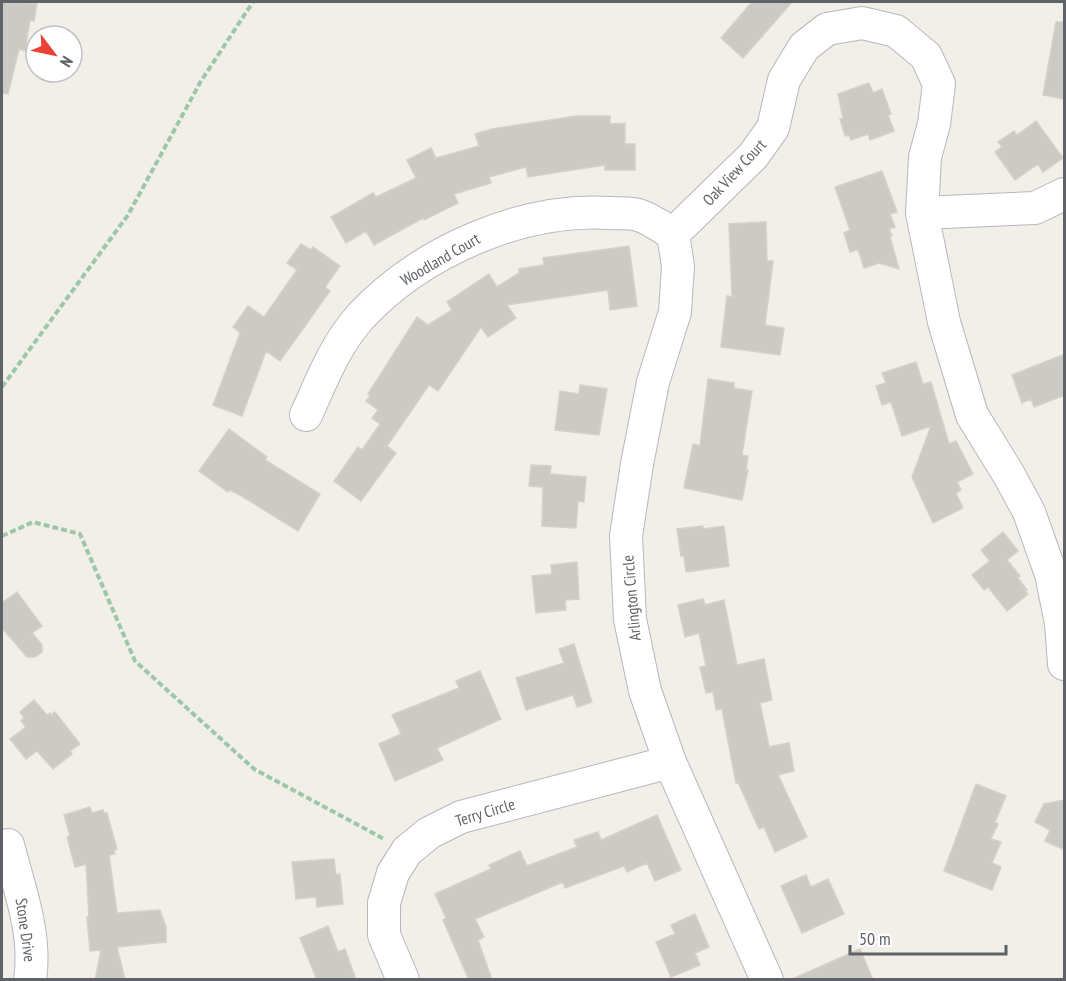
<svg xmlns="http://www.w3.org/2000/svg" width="1066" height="981" font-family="'PT Sans Narrow',sans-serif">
<rect width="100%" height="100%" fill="#f1efe8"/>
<path fill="#cccac5" stroke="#d6d1c6" stroke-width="1.5" d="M2,2L37,4L34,21L30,20L25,51L19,49L8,94L2,93Z
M752,2H792L743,58L721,38Z
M1056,22H1065V99L1043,95Z
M869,83L873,93L882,89L891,114L888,115L894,131L870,140L868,134L851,140L849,135L845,136L840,119L843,118L838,94Z
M576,116H610V124L625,123V144H635V170H605V165L528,177L526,167L489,177L491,183L454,194L458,203L424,220L423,218L374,245L366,231L346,243L331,217L373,193L376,197L416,178L407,160L431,148L436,158L479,146L475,134L492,129Z
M1036,121L1063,158L1043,172L1038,164L1015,180L995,152L1002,147L998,142L1014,131L1017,135Z
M882,171L897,212L890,214L895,227L889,229L892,236L890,237L899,269L879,263L864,268L858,249L850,252L844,233L850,230L835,187Z
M766,222L767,261H773L765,325L784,328L780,355L721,347L727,296L732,297L729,224Z
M301,244L311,250L313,247L340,266L325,287L330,291L280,361L266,351L242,416L213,405L240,333L233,327L248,306L264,317L297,270L287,263Z
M629,246L637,306L610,310L608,290L507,305L516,318L488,337L481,327L438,391L429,385L387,446L396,453L361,501L334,481L358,447L362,450L380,424L372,418L378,410L366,401L370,396L368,394L417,317L428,325L452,310L447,302L489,274L497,287L519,273V269L544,265L543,258Z
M1065,354V395L1034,407L1031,399L1022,403L1012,375Z
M916,362L923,384L931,382L949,444L956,441L973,474L957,482L961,490L956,493L963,508L933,523L912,477L931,426L902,436L891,402L882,405L876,386L886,383L882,373Z
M708,379L734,383V388L752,391L742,455L748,456L746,470H748L742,500L684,488L693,444L700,446Z
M580,385L607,389L599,435L555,430L560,391L579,394Z
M229,429L267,457L265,460L320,494L298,531L240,495L230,490L228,492L199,471Z
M531,465L551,466L550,474L586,477L584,502L578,501L576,528L542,526L543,487L529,486Z
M703,526V529L724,526L729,566L686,572L684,556H681L677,529Z
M1003,532L1018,551L1007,560L1020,576L1018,578L1027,590L1025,591L1028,594L1007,611L988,587L984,590L972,575L990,561L981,550Z
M577,562L579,599L565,600L566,610L536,613L532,576L552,574L551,565Z
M17,592L42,626L32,633L42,645V652L35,657H27L2,628V603Z
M703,599L705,605L724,600L737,665L764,659L772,700L760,703L769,747L789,743L794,771L778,775L807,837L775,852L764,827L759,829L738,782L736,783L722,709L716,710L713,692L706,693L700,667L706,666L699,633L685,637L678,605Z
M574,644L592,702L577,707L573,695L526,710L516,678L564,663L559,649Z
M480,671L501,719L437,748L443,760L395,781L379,744L401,734L392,715L459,688L456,681Z
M34,700L47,715L50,713L51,715L55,712L80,744L70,751L72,754L53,769L37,751L26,759L10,739L26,727L21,721L24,717L20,712Z
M976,784L1006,796L995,822L998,824L991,839L1001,842L992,863L1001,867L992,890L944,871Z
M1065,800V850L1045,841L1050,830L1035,822L1044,804Z
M90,807L92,813L103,810L104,813H107L117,849L114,850L115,854L109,855L117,913L160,910L166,927V942L117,947L125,980H95L101,950L90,951L87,917H89L86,864L75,867L67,837L70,836L64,815Z
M657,815L681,870L655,881L647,863L627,872L624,866L565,888L563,882L475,919L484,937L478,940L492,980H469L443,920L446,918L435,894L491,869L489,865L520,851L527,866L577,847L574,840L598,832L601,840Z
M334,859L336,875L340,874L343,904L317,907L316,897L296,899L292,862Z
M806,875L811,887L828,879L844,914L802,933L781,886Z
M695,914L709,947L695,953L700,965L671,977L656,942L675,934L671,925Z
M328,926L338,952L345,949L356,980H317L300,938Z
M860,949L873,980H790Z"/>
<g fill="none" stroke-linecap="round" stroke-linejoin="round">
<defs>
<path id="minor" d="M922,213L1035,208L1064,194
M673,234L753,156L773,128L784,80L804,47L827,29L862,23L896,31L926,56L939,84L934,124L925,157L922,213L944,322L972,415L1009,475L1029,512L1051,574L1061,623L1064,664
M673,234L678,266L675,312L653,382L637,464L626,536L630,619L645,691L670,762L767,980
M306,415C322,380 335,345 361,316C421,252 522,207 610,213C619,214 632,212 641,216C652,220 663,228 673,234
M8,845C19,888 37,934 30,980
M403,980L384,935V903L393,873L407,851L429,833L461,817L670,762"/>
</defs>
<use href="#minor" stroke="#b5b8bc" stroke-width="34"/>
<path stroke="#9cc7a9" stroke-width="4" stroke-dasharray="6 3" stroke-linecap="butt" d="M2,387L128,215L201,81L253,2
M2,536L33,522L80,534L135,661L254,769L384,839"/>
<use href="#minor" stroke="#fff" stroke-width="32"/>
</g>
<g text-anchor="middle" stroke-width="6" stroke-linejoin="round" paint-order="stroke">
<g font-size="16" fill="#5f6368" stroke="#fff">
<text transform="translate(734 172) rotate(-47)" y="6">Oak View Court</text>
<text transform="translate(440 259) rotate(-30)" y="6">Woodland Court</text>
<text transform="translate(631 598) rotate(-95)" y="6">Arlington Circle</text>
<text transform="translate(485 812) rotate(-17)" y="6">Terry Circle</text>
<text transform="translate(26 930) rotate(82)" y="6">Stone Drive</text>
</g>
</g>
<rect width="1066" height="981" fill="none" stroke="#5f6368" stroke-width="6"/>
<g transform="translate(54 54) rotate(122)"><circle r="28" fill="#ffffff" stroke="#bfc1c3" stroke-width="1.5"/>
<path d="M0-4.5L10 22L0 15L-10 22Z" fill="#ea4335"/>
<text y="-9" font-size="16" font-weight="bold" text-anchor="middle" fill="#5f6368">N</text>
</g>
<path d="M850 945v9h156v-9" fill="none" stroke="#5f6368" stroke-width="3"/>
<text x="859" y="945" font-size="18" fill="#5f6368" stroke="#ffffff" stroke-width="4.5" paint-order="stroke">50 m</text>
</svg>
